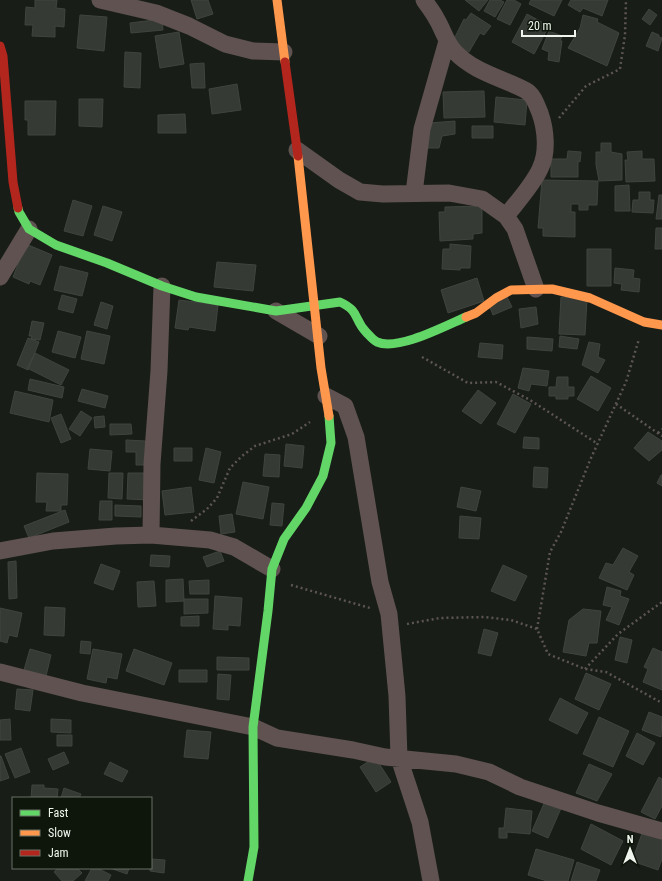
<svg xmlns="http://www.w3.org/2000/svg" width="662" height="881" font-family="'Roboto Condensed',sans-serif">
<rect width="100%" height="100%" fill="#181d17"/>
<path fill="#363a35" stroke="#40443f" d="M35,0H57L56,8L65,9L64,27L55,26V37L32,36L33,25H25L26,7L35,8Z
M191,0H208L213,14L197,19Z
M465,0H488L479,11Z
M490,0H500L504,2L495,17L484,11Z
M507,0H514L521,4L510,25L497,19Z
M531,0H562L554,16L529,4Z
M571,0H608L602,16L583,8L580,12L568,5Z
M649,9L657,15L650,25L642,19Z
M471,13L491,26L484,35L480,33L469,52L452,43L464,19L466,20Z
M527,14L549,26L534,54L512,42Z
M80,15L107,17L104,51L77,48Z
M583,15L598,19L597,22L619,33L607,66L568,48L580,28Z
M162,19L163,30L131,33L130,23Z
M549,31L562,36L560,41H562L559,62L548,60L549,52L542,49Z
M179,32L184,64L160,68L155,36Z
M652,32L659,35V37L662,38L658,51L646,46Z
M125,52L141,53L140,88L124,87Z
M204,63L205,88H192L190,64Z
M237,84L241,110L212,114L209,89Z
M484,91L485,117L444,118L443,92Z
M496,97L527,100L525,125L494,122Z
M79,99H103L102,127L79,126Z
M25,101H56L55,135H28V120H25Z
M185,114L186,133H158V115Z
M455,121V134L442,136L439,148H427L430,123Z
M472,126H493V138H472Z
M601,143H611V152L622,154V180L599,181L596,165V152H601Z
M568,151L581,152L580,162L578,161V177H551V159H567Z
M642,151V159H654L655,181L626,182L625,160H628L627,152Z
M542,180L598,181L597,205H588V210H579V204H571V212H575V237L543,236V228H538Z
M629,185L630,211H615V186Z
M639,192H650V200H654L653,213L632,212L633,200H639Z
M659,195H662V219H656Z
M73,200L92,206L83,236L64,231Z
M103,206L122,212L112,241L94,235Z
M482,206V233L473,234V239L440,241L439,212H445V207Z
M656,228H662V249H655Z
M26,244L52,255L40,285L30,281L29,284L13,277Z
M450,244L471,246L470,268H460V270L442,269L443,249H450Z
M587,249H611V286H587Z
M217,262L256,265L253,291L214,287Z
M60,266L88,273L82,296L54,290Z
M615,268L634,270L633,278L640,279L639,292L621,290L622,284L614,283Z
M477,278L484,301L448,313L441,290Z
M62,295L77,299L73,313L58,309Z
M507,297L512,307L493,315L489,305Z
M561,297L587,299L585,335L559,334Z
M179,300L218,305L215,331L189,327L188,330L175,328Z
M101,302L113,306L107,329L94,325Z
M536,307L538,324L521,328L519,309Z
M32,321L44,323L40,340L31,339L32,336H29Z
M58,331L81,337L75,358L52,352Z
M87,331L110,336L104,364L81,359Z
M560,336L579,339L577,349L559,347Z
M527,337L553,339L552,351L527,349Z
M28,338L39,342L28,370L17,365Z
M589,342L600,344L598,357L605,360L598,373L582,365Z
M480,343L503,345L502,359L478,357Z
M35,353L69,370L61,385L27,368Z
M523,368L549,371L547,386L531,384L529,391L518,388Z
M591,376L611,388L598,411L577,399Z
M557,377H568V387H574V396H568V399H556V396H549V387H556Z
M30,379L64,387L62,398L28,390Z
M82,389L108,396L105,408L78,401Z
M478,390L496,403L481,424L462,411Z
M15,391L53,400L49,422L10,413Z
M513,394L531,404L515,433L497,424Z
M81,411L92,418L80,436L69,429Z
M61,414L71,439L61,443L51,418Z
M104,416L105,427L95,428L94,417Z
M110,424H131L132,434L110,435Z
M648,432L662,441V450L649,461L634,448Z
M524,437L539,438V449L523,448Z
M126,440L146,441V465H136V452H126Z
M286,444L304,446L302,468L284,466Z
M174,448H192V461H174Z
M206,448L221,452L214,483L199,480Z
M90,449L112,451L110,471L88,469Z
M265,454L280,455L279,477L263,476Z
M534,467L548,468L547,488L533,487Z
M37,473L68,474L67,505H61V511H46L47,502H36Z
M109,473H123L122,499L108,498Z
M128,473H151L150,500L127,499Z
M661,475H662V486L657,483Z
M243,482L269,487L263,519L236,514Z
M191,487L194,512L165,515L162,491Z
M461,487L481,491L476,511L457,507Z
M100,501H112V520H99Z
M272,503L284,504L282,526L270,525Z
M115,505L141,506V517L115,516Z
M65,510L69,522L29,538L24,526Z
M232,514L235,532L221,534L219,516Z
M460,516L481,518L479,539L459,538Z
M623,548L638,556L629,572L634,575L627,590L599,578L606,563L613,565Z
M220,551L224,561L207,567L203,557Z
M151,555L170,556L169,567L150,566Z
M16,561L17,598L9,599L8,562Z
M101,564L120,571L113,590L94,583Z
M503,565L527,576L515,601L491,591Z
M183,579L184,601L166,602V580Z
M209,580V594H190L189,581Z
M154,581L156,606L138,607L137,582Z
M607,587L621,591L620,596L629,599L619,625L606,620L612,607L603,605Z
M215,596L242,598L240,626L228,625V630L213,629Z
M184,599H208V613L184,614Z
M45,607L65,608L64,636L44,635Z
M0,608L22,613L17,637L9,635L7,643L0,641Z
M583,609L601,611L597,643H589L586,656L563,652L569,620Z
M199,616V626H181V617Z
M484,629L498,633L491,656L478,653Z
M620,637L632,640L627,663L615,660Z
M81,641L91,642L90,654L80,653Z
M653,648L662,652V690L643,682L648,669L644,667Z
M30,649L51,655L46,676L24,670Z
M93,649L122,654L117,679L107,677L106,683L87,679Z
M134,649L172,663L164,685L126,671Z
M217,657L249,658V670H217Z
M179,670H207V682H179Z
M586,673L611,684L599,710L575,699Z
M218,674L231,675L229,700L217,699Z
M17,689L33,690L30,711L15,709Z
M560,698L588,713L577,734L549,720Z
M649,712L662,717L661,737L642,730Z
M599,717L629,731L613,767L583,754Z
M10,719L11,740H0V720Z
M51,719L71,720V733L51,732Z
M187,730L211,732L208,759L184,757Z
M637,733L655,743L643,765L626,756Z
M57,735H72V746H57Z
M21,748L30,772L15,778L5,754Z
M64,752L69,763L53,770L48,759Z
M0,756H1L9,778L0,781Z
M375,757L391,782L376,792L360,767Z
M110,762L128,771L122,782L104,774Z
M589,764L612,774L597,801L576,793Z
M659,777L662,779V806L655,819L641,812Z
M32,785H44V788L58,789L57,798H31Z
M64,788L81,794L79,798H61Z
M546,799L562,806L548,838L532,831Z
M506,808L532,811L530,834L507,832V838H499V828H504Z
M591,824L623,841L611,865L581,849Z
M644,828L662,834V859L658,870L632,861Z
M536,849L574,860L568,881H547L528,875Z
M151,859L165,860L164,873L150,871Z
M577,862L600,870L596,881H571Z
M58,868H77L82,873L73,881H62L54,872Z
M92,868H97L111,875L108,881H85Z
M110,868H129L127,874Z"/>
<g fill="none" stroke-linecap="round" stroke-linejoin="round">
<path stroke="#5c5553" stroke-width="2.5" stroke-dasharray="2 3" stroke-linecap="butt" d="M559,118L586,86L620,69L625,35L626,0
M422,357L468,383L496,382L530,400L598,444
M616,404L662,436
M658,433L662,429
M191,521L207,509L217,498L230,468L242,456L255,446L292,434L310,422
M291,585L370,608
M407,624L440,618L484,617L511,620L537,629L548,654L585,669L606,672L662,703
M537,629L550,552L561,532L591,458L626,382L639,339
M585,669L618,634L662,602"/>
<path stroke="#5f5250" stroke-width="17" d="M100,0L156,13L189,26L225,44L253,51L284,52
M424,0C428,6 433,12 436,18C443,29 446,43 455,52C474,72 502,78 525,90C534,95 536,104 540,113C546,130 548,153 540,169C532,186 517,202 506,216
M297,150L339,180L360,192L383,194L449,193L482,199L506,216L515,229L536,289
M414,193L422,129L447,41
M0,277L29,229
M276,311L319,336
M326,396L345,406L356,437L380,582L389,614L397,696L399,758L420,822L431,881
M151,535L152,464L159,371L162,286
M0,551L53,541L116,536L151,535L210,540L234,547L272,569
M0,672L82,693L253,727L277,738L353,750L385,757L456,764L489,772L520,787L598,813L662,831"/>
<path stroke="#63d668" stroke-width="9" d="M18,208L19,212L29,229L56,245L107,263L162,286L196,297L276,311L340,302C360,311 354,320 366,332C369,335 373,340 377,342C398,351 445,326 466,317
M248,881L254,847L253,727L268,611L272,569L284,539L306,508L323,476L331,443L329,416"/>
<path stroke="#ff974d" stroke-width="9" d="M277,0L285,62
M298,156L321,368L329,416
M466,317L476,313L496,298L511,290L552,289L590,298L644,322L662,325"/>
<path stroke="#b3261e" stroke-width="9" d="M0,46L3,56L13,182L18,208
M285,62L298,156"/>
</g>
<rect x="12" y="797" width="140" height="72" fill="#0e160b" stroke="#687066"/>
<rect x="20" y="810" width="20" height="6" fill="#63d668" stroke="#687066"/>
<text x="48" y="817" font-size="12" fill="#f0f6ee">Fast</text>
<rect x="20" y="830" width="20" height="6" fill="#ff974d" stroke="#687066"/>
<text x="48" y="837" font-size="12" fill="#f0f6ee">Slow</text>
<rect x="20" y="850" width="20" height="6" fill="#b3261e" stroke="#687066"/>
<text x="48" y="857" font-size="12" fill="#f0f6ee">Jam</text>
<g transform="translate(630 849)" stroke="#0e160b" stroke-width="3" paint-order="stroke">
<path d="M0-3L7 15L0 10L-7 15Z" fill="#f0f6ee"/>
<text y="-6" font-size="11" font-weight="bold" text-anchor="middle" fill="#f0f6ee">N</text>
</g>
<path d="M522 30v6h53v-6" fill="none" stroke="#f0f6ee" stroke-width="2"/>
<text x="528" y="30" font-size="12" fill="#f0f6ee" stroke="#0e160b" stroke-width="3" paint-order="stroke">20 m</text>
</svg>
